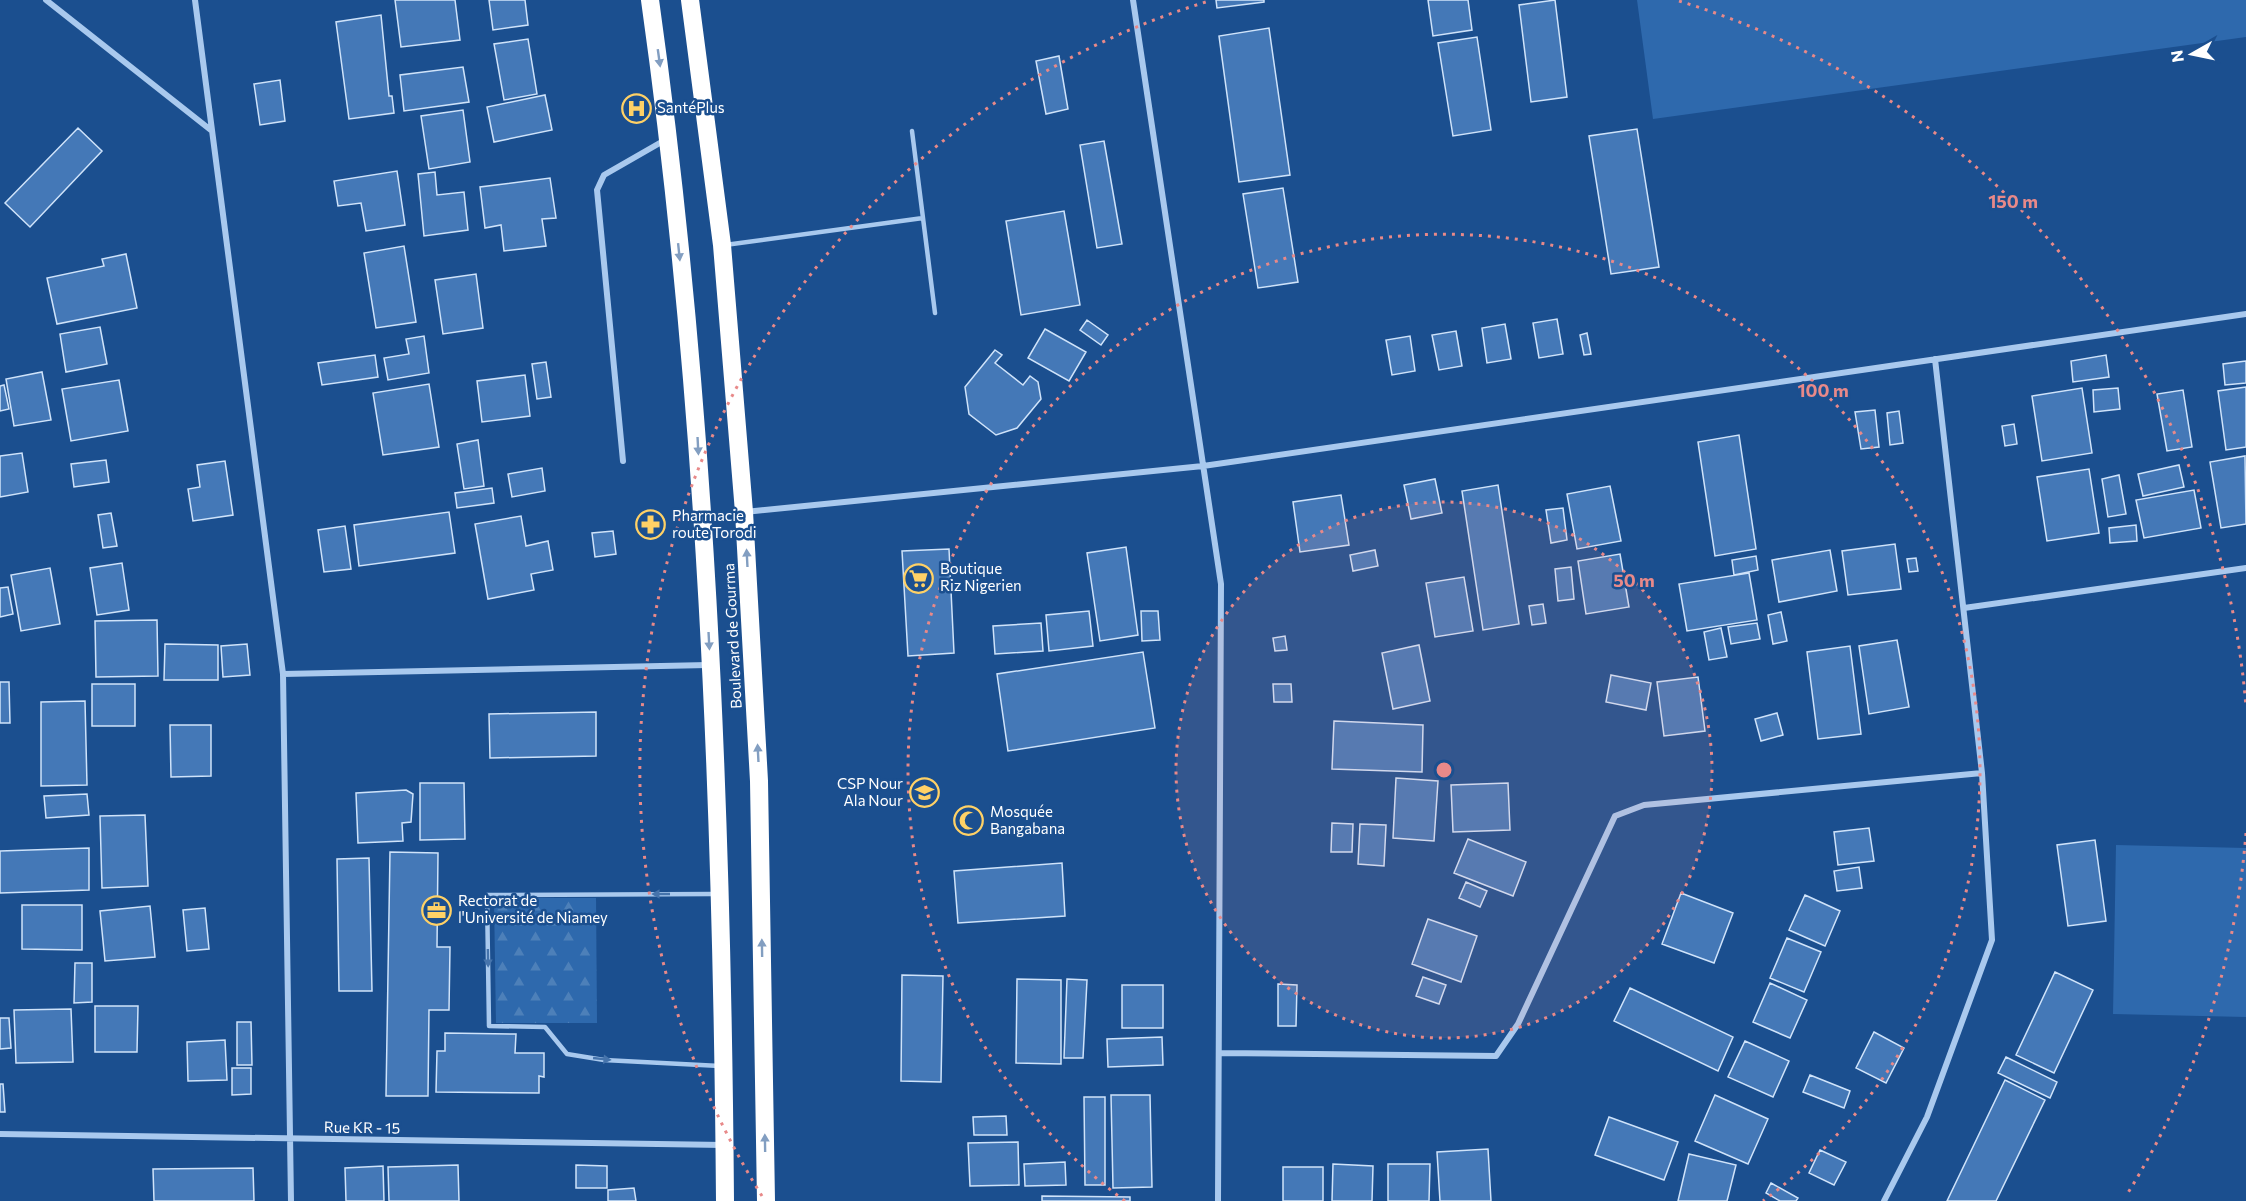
<svg xmlns="http://www.w3.org/2000/svg" width="2246" height="1201" font-family="Commissioner,sans-serif">
<defs>
<pattern id="forest-firs" width="22" height="20" patternUnits="userSpaceOnUse" patternTransform="scale(1.5)"><rect width="22" height="20" fill="#2e69ad"/><path d="M5 1l3.5 6h-7zM16 11l3.5 6h-7z" fill="#4d80b9"/></pattern>
</defs>
<rect width="100%" height="100%" fill="#1b4f8f"/>
<path fill="url(#forest-firs)" d="M494,898H596L597,1023H496Z"/>
<path fill="#2e69ad" d="M1637,0H2246V37L1653,119Z
M2116,845L2246,848V1017L2113,1014Z"/>
<path fill="#4478b7" stroke="#cfe3fa" stroke-width="1.5" d="M395,0H455L460,40L401,47Z
M489,0H525L528,25L493,30Z
M1216,0H1264V2L1217,8Z
M1428,0H1468L1472,30L1433,36Z
M1555,0L1567,97L1531,102L1519,5Z
M381,15L389,96H392L394,113L349,119L336,22Z
M1269,28L1290,175L1239,182L1219,36Z
M1477,37L1491,130L1453,136L1438,43Z
M528,39L537,94L504,100L494,44Z
M1059,56L1068,109L1046,114L1036,61Z
M463,67L469,102L404,111L400,75Z
M280,80L285,121L260,125L254,84Z
M545,95L552,130L494,142L487,107Z
M463,110L470,162L429,169L421,116Z
M78,128L102,151L30,227L5,203Z
M1637,129L1659,267L1611,274L1589,136Z
M1104,141L1122,244L1097,248L1080,145Z
M397,171L405,225L366,231L361,203L338,206L334,181Z
M435,172L437,195L464,192L468,230L424,236L418,174Z
M550,178L556,218L542,219L546,246L504,251L501,225L485,228L480,187Z
M1283,188L1298,282L1258,288L1243,194Z
M1064,211L1080,305L1021,315L1006,221Z
M404,246L416,322L376,328L364,253Z
M126,254L137,308L57,324L47,278L104,266L102,259Z
M476,274L483,328L443,334L435,280Z
M1557,319L1563,354L1539,358L1533,323Z
M1087,320L1108,335L1101,345L1080,330Z
M1505,324L1511,359L1487,363L1482,328Z
M100,327L107,364L66,372L60,334Z
M1045,329L1086,352L1069,381L1028,358Z
M1456,331L1462,366L1439,370L1432,335Z
M1587,333L1591,354L1584,355L1580,335Z
M424,336L429,373L388,380L384,358L409,354L406,339Z
M1410,336L1415,371L1392,375L1386,340Z
M995,350L1002,355L995,363L1023,385L1030,376L1038,382L1041,399L1017,428L996,435L969,414L965,387Z
M375,355L378,377L322,385L318,363Z
M2106,355L2109,377L2073,382L2071,361Z
M2246,361V383L2225,385L2223,364Z
M546,362L551,397L537,399L532,364Z
M42,372L51,420L14,426L6,379Z
M525,375L530,416L482,422L477,381Z
M119,380L128,431L71,441L62,389Z
M429,384L439,447L383,455L373,393Z
M4,385L9,409L0,411V386Z
M2246,387V447L2226,450L2218,391Z
M2082,388L2092,453L2042,461L2032,396Z
M2118,388L2120,409L2094,412L2093,390Z
M2183,390L2192,447L2167,451L2157,394Z
M1875,410L1879,447L1861,449L1855,412Z
M1899,411L1903,443L1890,445L1887,413Z
M2014,424L2017,444L2005,446L2002,426Z
M1739,435L1756,549L1715,556L1698,442Z
M478,440L484,486L464,489L457,444Z
M22,453L28,492L0,497V456Z
M2245,456L2246,524L2221,528L2210,462Z
M106,460L109,482L74,487L71,464Z
M225,461L233,515L193,521L188,489L200,487L197,465Z
M2179,465L2184,487L2143,496L2138,474Z
M542,468L545,491L512,497L508,474Z
M2089,469L2099,533L2047,541L2037,477Z
M2119,475L2126,514L2108,517L2102,479Z
M1435,479L1442,513L1411,519L1404,485Z
M1498,485L1519,624L1483,630L1462,491Z
M1610,486L1621,541L1577,549L1567,494Z
M492,488L494,503L457,508L455,493Z
M2194,490L2201,528L2144,538L2136,500Z
M1341,495L1349,545L1300,552L1293,502Z
M1563,508L1567,540L1551,543L1546,510Z
M449,512L455,553L359,566L354,525Z
M111,513L117,546L103,548L98,515Z
M521,516L526,546L548,541L553,570L531,574L534,590L488,599L475,524Z
M2136,525L2137,541L2110,543L2109,528Z
M345,526L351,569L324,572L318,530Z
M613,531L616,554L595,557L592,533Z
M1895,544L1901,589L1848,595L1842,551Z
M1126,547L1138,635L1100,641L1087,553Z
M949,549L954,653L908,656L902,551Z
M1375,550L1378,566L1353,571L1350,555Z
M1830,550L1837,591L1779,602L1772,560Z
M1620,554L1629,607L1586,614L1578,561Z
M1756,556L1758,570L1734,575L1732,560Z
M1916,558L1918,571L1909,572L1907,559Z
M122,563L129,610L97,615L90,568Z
M1571,567L1574,599L1558,601L1555,569Z
M50,568L60,624L21,631L11,575Z
M1749,573L1757,620L1687,631L1679,584Z
M1464,577L1473,631L1435,637L1426,583Z
M8,587L13,614L0,617V588Z
M1543,604L1546,623L1532,625L1529,606Z
M1089,611L1093,646L1049,651L1046,615Z
M1141,611H1158L1160,640L1142,641Z
M1781,612L1787,641L1773,644L1768,615Z
M157,620L158,676L96,677L95,621Z
M1041,623L1043,651L995,654L993,626Z
M1757,623L1760,639L1731,644L1728,627Z
M1721,628L1727,657L1709,660L1704,632Z
M1285,636L1287,650L1275,651L1273,638Z
M1897,640L1909,707L1869,714L1859,646Z
M165,644L218,645V680H164Z
M247,644L250,675L223,677L221,646Z
M1419,645L1430,701L1393,709L1382,653Z
M1850,646L1861,734L1818,739L1807,652Z
M1143,652L1155,728L1008,751L997,674Z
M1611,675L1651,683L1646,710L1606,702Z
M1698,677L1705,731L1664,736L1657,682Z
M0,682H9L10,723H0Z
M92,684H135V726H92Z
M1273,684H1291L1292,702H1274Z
M85,701L87,785L41,786V702Z
M596,712V756L490,758L489,714Z
M1777,713L1783,735L1761,741L1755,719Z
M1334,721L1423,725L1422,772L1332,769Z
M170,725H211V776L171,777Z
M1396,778L1438,781L1434,841L1393,838Z
M420,783H464L465,839L420,840Z
M1508,783L1510,830L1453,832L1451,785Z
M406,790L413,794L411,822L402,823L403,841L358,843L356,793Z
M87,794L89,815L46,818L44,796Z
M145,815L148,886L102,888L100,816Z
M1332,823L1353,824L1352,852H1331Z
M1360,824L1386,825L1384,866L1358,864Z
M1869,828L1874,861L1838,865L1834,832Z
M1468,839L1526,862L1513,896L1454,873Z
M2095,840L2106,921L2068,926L2057,845Z
M89,848V890L0,893V851Z
M390,852L438,853L437,947H450L449,1010H429L428,1096H386Z
M369,858L372,991H339L337,859Z
M1062,863L1065,916L958,923L954,871Z
M1859,867L1862,888L1837,891L1834,871Z
M1466,882L1487,891L1480,907L1459,898Z
M1681,893L1733,913L1714,963L1662,944Z
M1805,895L1840,911L1825,946L1789,930Z
M22,905H82V950L22,949Z
M150,906L155,957L105,961L100,911Z
M205,908L209,949L187,951L183,910Z
M1428,919L1477,936L1461,982L1412,964Z
M1787,938L1821,952L1804,992L1770,978Z
M75,963H92V1002L74,1003Z
M2055,972L2093,990L2054,1073L2016,1055Z
M902,975L943,976L941,1082L901,1081Z
M1423,977L1446,985L1439,1004L1416,996Z
M1017,979L1061,980V1064L1016,1063Z
M1067,979L1087,980L1083,1058H1064Z
M1770,983L1807,1000L1790,1038L1753,1022Z
M1278,984L1297,985L1296,1026H1278Z
M1122,985H1163V1028H1122Z
M1630,988L1733,1037L1718,1071L1614,1021Z
M95,1006H138L137,1052H95Z
M71,1009L73,1062L16,1063L14,1010Z
M0,1018H9L11,1048L0,1049Z
M237,1022H251L252,1065H237Z
M1874,1032L1904,1048L1886,1083L1856,1068Z
M445,1033L516,1034L515,1053H544V1077L539,1076V1093L436,1092L437,1051H445Z
M1162,1037L1163,1065L1108,1067L1107,1039Z
M225,1040L227,1080L188,1081L187,1042Z
M1745,1041L1789,1061L1773,1097L1728,1077Z
M2006,1057L2057,1082L2050,1098L1998,1073Z
M232,1068H251V1094L232,1095Z
M1810,1075L1850,1091L1844,1108L1803,1092Z
M2005,1080L2045,1100L1996,1201H1947Z
M0,1084H3L5,1112H0Z
M1111,1095H1150L1152,1187L1113,1188Z
M1715,1095L1768,1119L1748,1164L1695,1141Z
M1084,1097H1105V1185H1085Z
M1006,1116L1007,1135H974L973,1117Z
M1609,1117L1678,1142L1664,1180L1595,1155Z
M1018,1142L1019,1185L970,1186L968,1143Z
M1488,1149L1491,1201H1440L1437,1152Z
M1820,1150L1846,1162L1834,1185L1809,1173Z
M1689,1154L1736,1165L1727,1201H1678Z
M1065,1162L1066,1185L1025,1186L1024,1164Z
M1333,1164L1373,1166L1372,1201H1332Z
M1388,1164H1430L1429,1201H1388Z
M458,1165L459,1201H389L388,1167Z
M576,1165L607,1166V1188H576Z
M383,1166L384,1201H346L345,1168Z
M1283,1167H1323V1201H1283Z
M253,1168L254,1201H154L153,1169Z
M1771,1183L1798,1198L1796,1201H1780L1766,1193Z
M634,1188L636,1201H608V1190Z
M1042,1196L1130,1197V1201H1042Z"/>
<g fill="none" stroke-linecap="round" stroke-linejoin="round">
<path stroke="#a9c9ee" stroke-width="4.5" d="M912,131L923,218
M725,245L923,218L935,313
M714,894L487,895L489,1026L545,1027L567,1054L604,1060L720,1066"/>
<path stroke="#a9c9ee" stroke-width="6" d="M46,0L212,131
M195,0L283,674L291,1201
M1133,0L1221,584L1218,1201
M623,461L597,190L604,175L665,140
M745,512L1203,466L2246,314
M1964,608L2246,568
M283,674L708,665
M1219,1053L1496,1056L1518,1024L1615,816L1644,805L1982,773
M0,1134L724,1145
M1884,1201L1927,1117L1992,940L1982,773L1935,359"/>
<path stroke="#fff" stroke-width="18" d="M650,0C706,398 722,800 725,1201
M690,0L722,245L744,512L759,781L766,1201"/>
</g>
<defs><path id="oneway-solid" d="M-6-.8H1V-3.2L6.5 0L1 3.2V.8H-6Z" transform="scale(1.5)"/></defs>
<g fill="#829ec1">
<use href="#oneway-solid" transform="translate(659 58) rotate(82)"/>
<use href="#oneway-solid" transform="translate(679 252) rotate(84)"/>
<use href="#oneway-solid" transform="translate(698 446) rotate(87)"/>
<use href="#oneway-solid" transform="translate(747 558) rotate(-93)"/>
<use href="#oneway-solid" transform="translate(709 641) rotate(87)"/>
<use href="#oneway-solid" transform="translate(758 753) rotate(-93)"/>
<use href="#oneway-solid" transform="translate(762 948) rotate(-91)"/>
<use href="#oneway-solid" transform="translate(765 1143) rotate(-91)"/>
</g>
<g fill="#4674ac">
<use href="#oneway-solid" transform="translate(661 894) rotate(-180)"/>
<use href="#oneway-solid" transform="translate(488 958) rotate(89)"/>
<use href="#oneway-solid" transform="translate(602 1059) rotate(6)"/>
</g>
<circle cx="1444" cy="770" r="268" fill="#e88989" fill-opacity=".12"/>
<g fill="none" stroke="#e88989" stroke-width="3" stroke-dasharray="3 6">
<circle cx="1444" cy="770" r="268"/>
<path d="M1125 1201A536 536 0 1 1 1763 1201"/>
<path d="M2246 833A804 804 0 0 1 2126 1196M762 1196A804 804 0 0 1 1209 1M1679 1A804 804 0 0 1 2246 707"/>
</g>
<defs>
<symbol id="hospital-ring" viewBox="-11 -11 22 22"><circle r="9.5" fill="#1b4f8f" stroke="#ffd166" stroke-width="1.5"/><path d="M-5-5h3v3.5h4V-5h3V5h-3V1.5h-4V5h-3Z" fill="#ffd166"/></symbol>
<symbol id="pharmacy-ring" viewBox="-11 -11 22 22"><circle r="9.5" fill="#1b4f8f" stroke="#ffd166" stroke-width="1.5"/><path d="M-2-6h4v4h4v4h-4v4h-4v-4h-4v-4h4Z" fill="#ffd166"/></symbol>
<symbol id="supermarket-ring" viewBox="-11 -11 22 22"><circle r="9.5" fill="#1b4f8f" stroke="#ffd166" stroke-width="1.5"/><path d="M-6-5.5h2.5l.6 2H6L4.5 2H-2.5L-4.4-4H-6ZM-1.5 3.2a1.3 1.3 0 1 0 .1 0ZM3 3.2a1.3 1.3 0 1 0 .1 0Z" fill="#ffd166"/></symbol>
<symbol id="school-ring" viewBox="-11 -11 22 22"><circle r="9.5" fill="#1b4f8f" stroke="#ffd166" stroke-width="1.5"/><path d="M0-5L7-2L0 1L-7-2ZM-4 1L0 2.5L4 1V4Q0 6-4 4Z" fill="#ffd166"/></symbol>
<symbol id="mosque-ring" viewBox="-11 -11 22 22"><circle r="9.5" fill="#1b4f8f" stroke="#ffd166" stroke-width="1.5"/><path d="M3.5-4.9A6 6 0 1 0 3.5 4.9A5 5 0 1 1 3.5-4.9Z" fill="#ffd166"/></symbol>
<symbol id="office-ring" viewBox="-11 -11 22 22"><circle r="9.5" fill="#1b4f8f" stroke="#ffd166" stroke-width="1.5"/><path d="M-6-3h4V-5.5h4V-3h4V5H-6ZM-1-4.5V-3h2v-1.5ZM-6 0V1H6V0Z" fill="#ffd166"/></symbol>
</defs>
<g fill-rule="evenodd">
<use href="#hospital-ring" x="620" y="92" width="33" height="33"/>
<use href="#pharmacy-ring" x="634" y="508" width="33" height="33"/>
<use href="#supermarket-ring" x="902" y="562" width="33" height="33"/>
<use href="#school-ring" x="908" y="776" width="33" height="33"/>
<use href="#mosque-ring" x="952" y="804" width="33" height="33"/>
<use href="#office-ring" x="420" y="894" width="33" height="33"/>
</g>
<g text-anchor="middle" stroke-width="5" stroke-linejoin="round" paint-order="stroke">
<g font-size="15" fill="#fff" stroke="#1b4f8f" text-anchor="start">
<text x="657" y="113">SantéPlus</text>
<text x="672" y="521">Pharmacie<tspan x="672" dy="17">route Torodi</tspan></text>
<text x="940" y="574">Boutique<tspan x="940" dy="17">Riz Nigerien</tspan></text>
<text x="903" y="789" text-anchor="end">CSP Nour<tspan x="903" dy="17">Ala Nour</tspan></text>
<text x="990" y="817">Mosquée<tspan x="990" dy="17">Bangabana</tspan></text>
<text x="458" y="906">Rectorat de<tspan x="458" dy="17">l'Université de Niamey</tspan></text>
</g>
<g font-size="15" fill="#fff" stroke="#1b4f8f">
<text transform="translate(733 636) rotate(-93)" y="5">Boulevard de Gourma</text>
<text transform="translate(362 1128) rotate(1)" y="5">Rue KR - 15</text>
</g>
</g>
<circle cx="1444" cy="770" r="9" fill="#e88989" stroke="#1b4f8f" stroke-width="3"/>
<g font-size="18" text-anchor="middle" font-weight="bold" fill="#e88989" stroke="#1b4f8f" stroke-width="5" stroke-linejoin="round" paint-order="stroke">
<text x="2013" y="208">150 m</text>
<text x="1823" y="397">100 m</text>
<text x="1634" y="587">50 m</text>
</g>
<g transform="translate(2192 54) rotate(261)" stroke="#1b4f8f" stroke-width="4.5" paint-order="stroke">
<path d="M0-4.5L10 22L0 15L-10 22Z" fill="#ffffff"/>
<text y="-9" font-size="16" font-weight="bold" text-anchor="middle" fill="#ffffff">N</text>
</g>
</svg>
